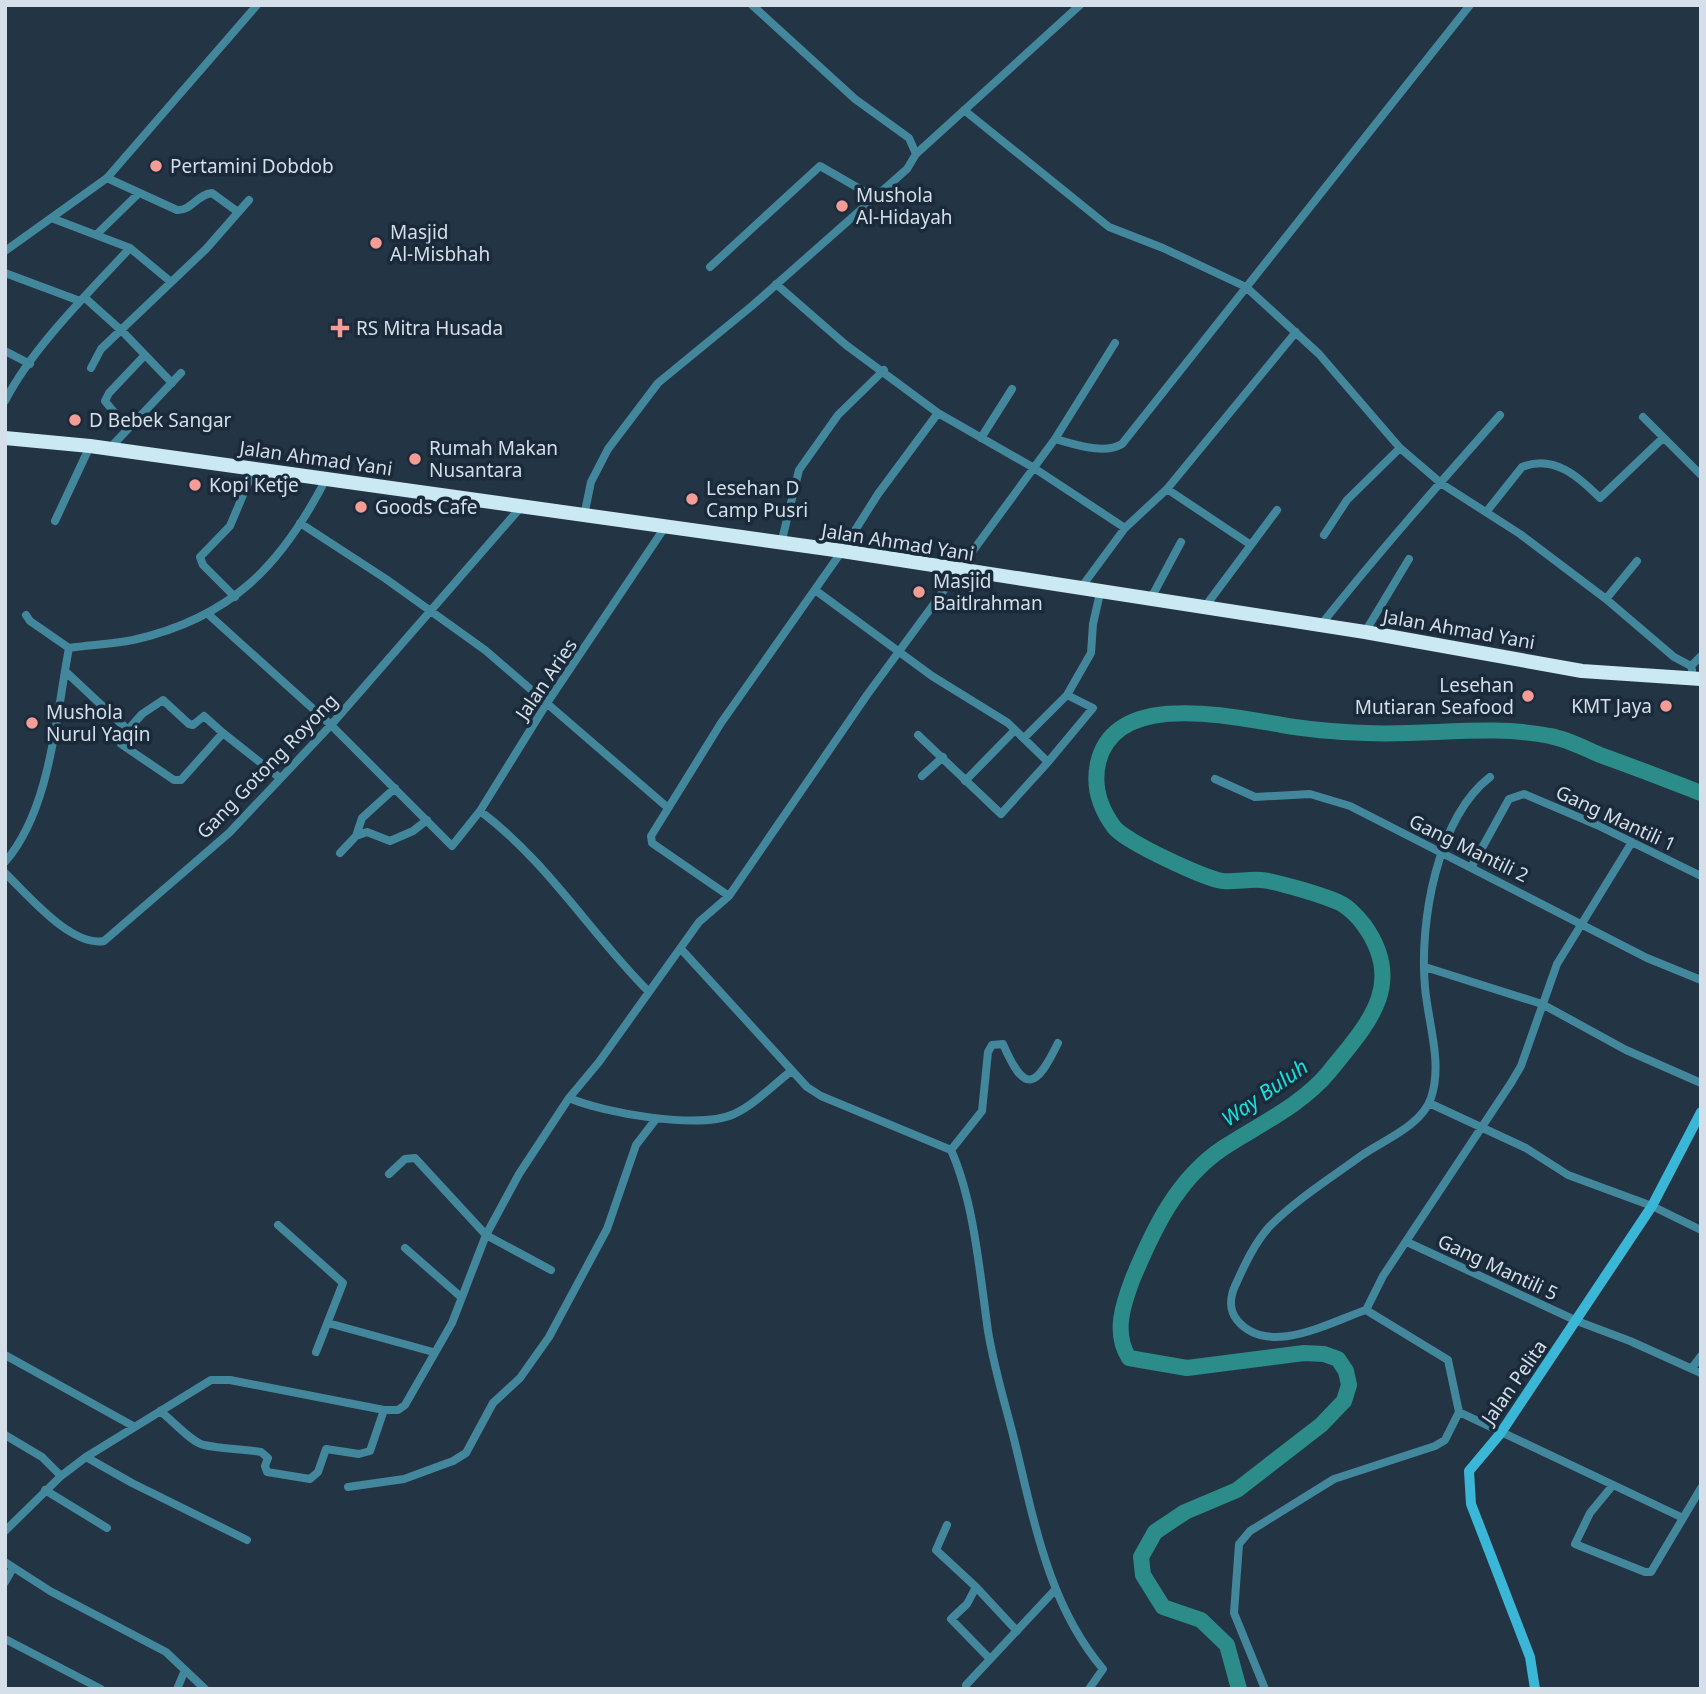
<svg xmlns="http://www.w3.org/2000/svg" width="1706" height="1694" font-family="'Noto Sans',sans-serif">
<rect width="100%" height="100%" fill="#233444"/>
<g fill="none" stroke-linecap="round" stroke-linejoin="round">
<path stroke="#2b8c89" stroke-width="16" d="M1239,1689L1227,1645L1201,1620L1163,1607L1143,1575L1141,1557L1155,1532L1185,1512L1237,1490L1321,1425L1344,1401L1349,1385L1346,1371L1338,1359L1324,1354L1304,1353L1187,1368L1129,1358C1113,1333 1123,1304 1133,1278C1154,1228 1177,1179 1223,1148C1258,1125 1302,1105 1329,1072C1367,1025 1407,985 1364,925C1359,918 1349,908 1342,904C1329,897 1276,881 1261,880C1249,879 1236,882 1223,881C1205,879 1124,841 1114,827C1100,808 1093,786 1098,763C1115,689 1232,717 1282,725C1310,730 1339,732 1366,733C1427,736 1491,724 1550,736C1567,739 1584,748 1600,755C1634,767 1667,780 1701,793"/>
<path stroke="#42879c" stroke-width="8" d="M964,110L1109,227L1163,248L1246,287L1319,354L1400,448L1442,484L1520,534L1606,599L1674,657L1691,666
M916,154L1080,5
M107,178L177,210C191,211 198,194 212,193L238,212
M54,219L130,248L171,282
M96,235L138,194
M5,251L107,178L257,5
M710,267L820,166L874,197
M5,273L80,301
M776,284L846,345L938,413L1034,468L1125,528
M84,297L123,332L172,383
M5,351L30,364
M91,368L101,349L206,249L249,200
M5,401C32,348 89,292 130,248
M1643,417L1701,475
M127,428L105,401L109,393L145,355
M981,438L1012,389
M1055,439C1075,444 1103,455 1122,444L1470,5
M109,449L181,373
M1167,489L1251,545
M1487,511L1522,467C1554,454 1579,477 1600,498L1663,438
M584,516L591,482L608,449L658,383L753,305L907,169L916,154L909,138L855,99L752,5
M55,521L90,446
M300,523L386,579L485,650L667,807
M1324,535L1347,500L1400,448
M781,544L799,470L838,415L884,370
M1080,589L1125,528L1167,489L1296,332
M815,590L932,676L1008,723L1048,762L1001,814L918,735
M235,597L203,565L200,557L230,526L254,469
M1606,599L1637,561
M1150,600L1181,542
M1204,608L1277,510
M208,614L331,725L452,846L480,811L547,703L665,527
M26,615L30,621L69,648
M1320,626C1378,553 1439,484 1500,415
M1365,632L1409,559
M1692,670L1691,666L1701,656
M65,671L128,730L121,744L174,780H181L223,733L280,778
M128,730L142,714L163,700L189,724L193,725L204,716L223,733
M1024,738L1067,695L1091,653L1093,624L1100,593
M1048,762L1093,708L1067,695
M922,776L943,757
M1215,779L1255,797L1310,794L1350,806L1647,958L1701,980
M965,781L1015,730
M480,811C547,861 590,933 649,992
M356,836L367,832L390,841L413,831L427,820
M340,853L356,836L362,818L395,788
M5,862C51,809 56,715 69,648C90,645 112,644 133,640C231,618 281,566 326,479
M1472,866L1509,799L1524,794L1597,825L1701,876
M5,873C28,895 71,947 104,941L229,833L331,725L521,507
M729,896L652,843L651,836L721,723L842,551L878,494L938,413
M681,949L807,1087L821,1096L951,1150C974,1201 980,1275 988,1331C994,1368 1005,1403 1014,1439C1034,1520 1048,1604 1103,1669L1089,1689
M1425,967L1542,1004L1626,1050L1701,1083
M569,1098C604,1113 699,1130 734,1114C754,1105 772,1086 790,1072
M1429,1103L1526,1148L1568,1175L1652,1206L1701,1230
M951,1150L982,1111L988,1052L992,1045L1003,1044C1025,1095 1036,1088 1058,1043
M389,1174L405,1159L415,1158L486,1235L551,1270
M278,1225L343,1283L316,1352
M1407,1242L1577,1321L1630,1341L1701,1373
M405,1248L461,1297
M1366,1310L1383,1276L1511,1083L1521,1066L1557,964L1632,842
M328,1323L433,1352
M5,1355L133,1426
M1692,1368L1701,1356
M160,1411C171,1419 192,1443 204,1445C222,1449 242,1449 261,1452L268,1458L265,1466L267,1472L310,1479L318,1472L326,1449L359,1454L370,1451L384,1410
M1459,1412L1683,1518
M5,1435L42,1457L61,1476
M86,1457L132,1483L247,1540
M1613,1485L1590,1513L1575,1544L1645,1572H1651L1701,1488
M348,1487L404,1479L453,1461L466,1453L493,1403L520,1378L549,1337L607,1229L636,1145L656,1119
M45,1490L107,1528
M947,1525L936,1550L976,1587L1017,1631
M5,1531L61,1476L86,1457L211,1380H230L384,1410H398L405,1405L452,1323L486,1235L519,1174L569,1098L599,1062L699,922L729,896L867,695L1055,439L1115,343
M5,1562L50,1591L166,1652L205,1689
M5,1582L13,1568
M976,1587L967,1604L951,1619L989,1658
M5,1639L101,1689
M966,1685L1054,1591
M177,1689L185,1670
M1265,1689L1234,1613L1239,1544L1250,1531L1334,1479L1435,1446L1445,1440L1459,1412L1448,1360L1366,1310C1330,1322 1268,1358 1237,1320C1229,1310 1230,1297 1235,1286C1244,1266 1255,1242 1270,1226C1296,1200 1329,1179 1358,1158C1381,1141 1421,1127 1431,1098C1443,1063 1428,1023 1425,987C1419,923 1437,818 1490,777"/>
<path stroke="#3ab6d7" stroke-width="10" d="M1535,1689L1530,1657L1471,1504L1469,1471L1500,1434L1652,1206L1701,1112"/>
<path stroke="#cbe9f3" stroke-width="14" d="M5,438L90,446L842,551L1365,632L1582,671L1701,679"/>
</g>
<g fill="#f59c96" stroke="#1a2a3a" stroke-width="2.5">
<circle cx="156" cy="166" r="7"/>
<circle cx="842" cy="206" r="7"/>
<circle cx="376" cy="243" r="7"/>
<path d="M336.5 317.5h7v7h7v7h-7v7h-7v-7h-7v-7h7z"/>
<circle cx="75" cy="420" r="7"/>
<circle cx="415" cy="459" r="7"/>
<circle cx="195" cy="485" r="7"/>
<circle cx="692" cy="499" r="7"/>
<circle cx="361" cy="507" r="7"/>
<circle cx="919" cy="592" r="7"/>
<circle cx="1528" cy="696" r="7"/>
<circle cx="1666" cy="706" r="7"/>
<circle cx="32" cy="723" r="7"/>
</g>
<g text-anchor="middle" stroke-width="7" stroke-linejoin="round" paint-order="stroke">
<g font-size="19" fill="#d4dfe9" stroke="#1a2a3a" text-anchor="start">
<text x="170" y="173">Pertamini Dobdob</text>
<text x="856" y="202">Mushola<tspan x="856" dy="22">Al-Hidayah</tspan></text>
<text x="390" y="239">Masjid<tspan x="390" dy="22">Al-Misbhah</tspan></text>
<text x="356" y="335">RS Mitra Husada</text>
<text x="89" y="427">D Bebek Sangar</text>
<text x="429" y="455">Rumah Makan<tspan x="429" dy="22">Nusantara</tspan></text>
<text x="209" y="492">Kopi Ketje</text>
<text x="706" y="495">Lesehan D<tspan x="706" dy="22">Camp Pusri</tspan></text>
<text x="375" y="514">Goods Cafe</text>
<text x="933" y="588">Masjid<tspan x="933" dy="22">Baitlrahman</tspan></text>
<text x="1514" y="692" text-anchor="end">Lesehan<tspan x="1514" dy="22">Mutiaran Seafood</tspan></text>
<text x="1652" y="713" text-anchor="end">KMT Jaya</text>
<text x="46" y="719">Mushola<tspan x="46" dy="22">Nurul Yaqin</tspan></text>
</g>
<g font-size="19" fill="#d4dfe9" stroke="#1a2a3a">
<text transform="translate(316 458) rotate(8)" y="7">Jalan Ahmad Yani</text>
<text transform="translate(898 542) rotate(9)" y="7">Jalan Ahmad Yani</text>
<text transform="translate(1459 629) rotate(10)" y="7">Jalan Ahmad Yani</text>
<text transform="translate(546 679) rotate(-56)" y="7">Jalan Aries</text>
<text transform="translate(267 766) rotate(-46)" y="7">Gang Gotong Royong</text>
<text transform="translate(1616 818) rotate(25)" y="7">Gang Mantili 1</text>
<text transform="translate(1469 848) rotate(26)" y="7">Gang Mantili 2</text>
<text transform="translate(1498 1267) rotate(25)" y="7">Gang Mantili 5</text>
<text transform="translate(1514 1382) rotate(-55)" y="7">Jalan Pelita</text>
</g>
<g font-size="21" font-style="italic" fill="#14e2dd" stroke="#1a2a3a">
<text transform="translate(1265 1093) rotate(-35)" y="7">Way Buluh</text>
</g>
</g>
<rect width="1706" height="1694" fill="none" stroke="#d4dfe9" stroke-width="14"/>
</svg>
